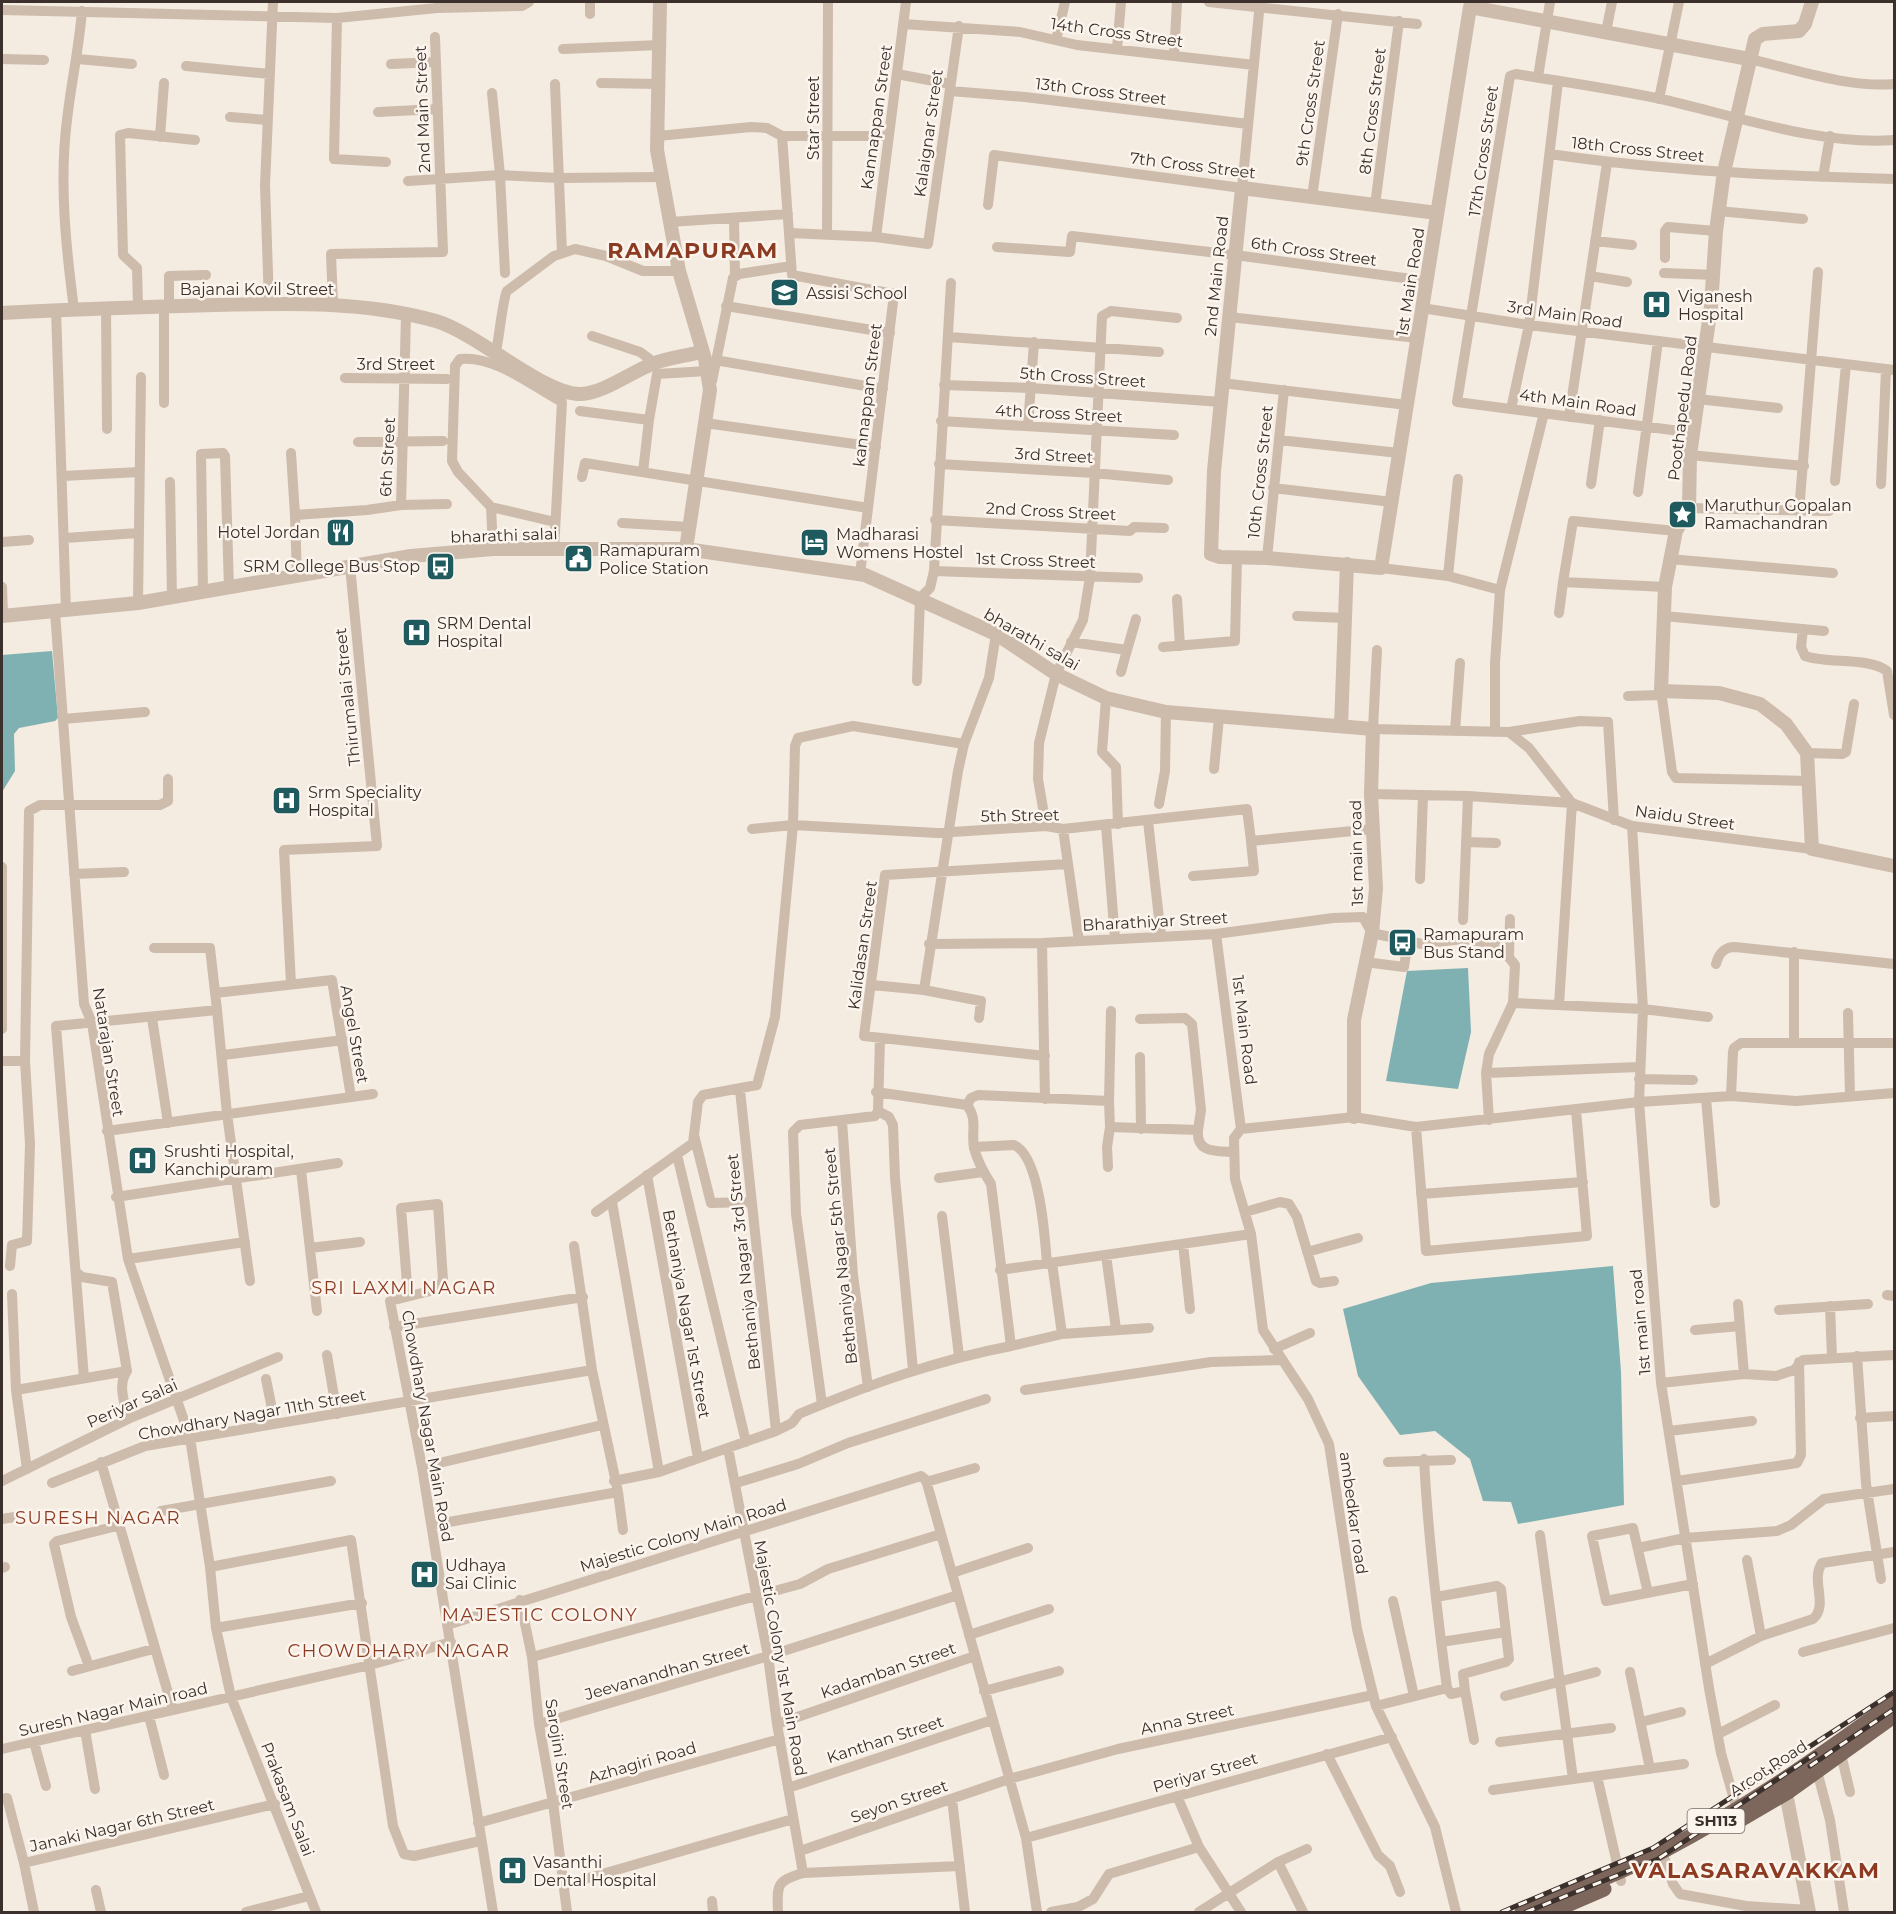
<svg xmlns="http://www.w3.org/2000/svg" width="1896" height="1914" font-family="Montserrat,sans-serif">
<rect width="100%" height="100%" fill="#f4ebe1"/>
<path fill="#7fb0b2" d="M52,651L58,718L55,721L19,728L14,734L15,771L2,792V655Z
M1468,968L1471,1032L1458,1089L1386,1081L1407,971Z
M1613,1266L1621,1372L1624,1505L1518,1524L1511,1502L1483,1501L1470,1459L1435,1431L1400,1435L1358,1376L1343,1309L1431,1283Z"/>
<g fill="none" stroke-linecap="round" stroke-linejoin="round">
<path stroke="#cdbbac" stroke-width="10" d="M590,2V14
M1209,2L1417,24
M2,10L337,18L437,8L522,6L529,2
M337,18L334,159L386,162
M903,24L1020,32L1077,45L1254,65
M1606,32L1612,2
M1056,40L1065,2
M563,49L660,45
M1117,49L1121,2
M1174,56L1177,2
M2,59L44,60
M78,59L132,64
M1749,59C1795,69 1847,88 1894,84
M391,64L436,62
M186,66L270,74
M897,74L950,84
M1538,77L1550,2
M601,83L659,84
M555,84L562,253
M950,91L1025,97L1248,124
M492,93L500,175L505,273
M1659,99L1679,2
M378,112L438,109
M230,117L268,120
M658,136L751,127L767,128L782,136H887
M782,136L792,275L894,294L860,574
M160,137L164,83
M1550,154C1664,171 1780,176 1894,179
M1823,177L1830,136
M408,181L500,175L559,178L662,177
M1312,197L1338,14
M988,205L994,155L1242,188L1260,2
M1375,205L1399,21
M1718,211L1803,219
M734,218L735,276
M670,222L788,214
M790,233L876,237L928,244L959,26
M827,234L828,2
M876,237L906,2
M1595,241L1632,245
M997,247L1070,252L1072,236L1235,255L1426,281
M1665,258V231L1668,227L1716,231
M1664,273L1715,275
M1590,276L1627,282
M269,303L265,185L273,2
M333,304L331,254L443,252L435,37
M138,306L137,268L123,255L120,135L128,133L195,140
M169,306V276L206,275
M726,306L890,333
M106,307L107,429
M1422,308L1529,325L1894,370
M74,309C66,248 59,182 67,120C71,84 79,48 82,11
M56,310L66,611
M1229,317L1417,338
M592,336L640,352L655,363
M949,337L1159,352
M496,351C499,339 503,297 507,291L554,256L575,249L606,256L643,271H679
M715,360L883,389
M345,378L447,379
M712,381L733,278L739,274L791,266
M1222,383L1407,405
M944,385L1031,388L1221,402
M1698,399L1778,408
M164,403V306
M1511,409L1529,325L1558,82
M580,411L649,420L657,374L707,371
M1569,417L1607,163
M941,421L1174,435
M705,423L876,447
M1028,426L1034,342
M1695,433L1457,402L1510,76L1516,74C1564,82 1613,89 1661,99C1732,115 1822,146 1894,140
M1279,440L1399,453
M358,442L443,441
M291,453L295,515
M1690,455L1804,466
M939,464L1094,473L1168,480
M643,472L649,420
M63,476L139,472
M582,477L585,463L868,508
M1835,481L1846,365
M170,482L172,598
M1591,484L1600,420
M1881,484L1886,370
M1273,488L1392,502
M1638,492L1658,341
M401,505L447,504
M491,507L493,549
M1689,508L1829,511
M1799,512L1818,272
M935,520L1130,531L1134,527L1164,528
M622,523L689,527
M65,538L138,533
M2,542L29,540
M554,550L562,402C532,386 495,355 460,359L455,366L452,461L458,472L491,507L555,522
M1267,558L1284,390
M1669,559L1833,573
M1381,568L1448,576L1458,479
M934,571L1138,578
M1448,576L1500,590L1544,413
M297,577L295,515L367,510L401,505L406,316
M2,587L3,616
M1665,587L1563,582L1573,521L1676,531
M203,593L201,454L223,453L225,456L229,588
M1177,599L1180,646
M138,603L141,377
M55,612L84,1004L92,1023L128,1259L190,1438L210,1567L216,1628L231,1697L316,1912
M1559,613L1563,582
M1297,616L1345,618
M1664,616L1824,631
M1803,629L1801,647L1805,656C1828,664 1869,657 1887,671L1894,715
M1071,642L1127,650L1121,672
M1163,647L1235,641L1237,557
M1127,650L1136,619
M1377,650L1373,729L1509,732L1529,748L1572,803L1632,826L1812,849
M917,681L920,598L930,588L934,571L951,283
M1661,691L1672,772L1676,778L1809,781
M1628,696L1661,695
M1106,698L1102,752L1116,767L1118,824
M63,719L145,712
M1455,731L1460,663
M1495,732V663L1500,590
M1509,732L1580,721L1608,722L1614,820
M1807,753L1842,754L1846,752L1854,704
M1214,769L1219,718
M1371,794L1468,796L1463,920
M1468,796L1572,803L1559,1005
M1159,804L1165,771L1166,712
M1148,821L1161,936
M1106,825L1115,939
M1046,826L1038,779L1039,743L1056,674L1083,620L1090,577L1102,316L1111,311L1177,318
M1632,826L1643,1009L1639,1102L1661,1383L1709,1688L1721,1753L1737,1810
M752,829L793,825L795,746L798,738L853,726L964,744
M1063,829L1079,941
M1466,842L1496,843
M74,874L124,872
M1193,876L1254,871L1251,841L1373,829
M1420,879L1423,796
M1216,934L1241,1129
M1042,943L1045,1099
M929,944L1042,943L1216,934L1333,918L1363,917L1372,933L1422,944L1462,939L1498,944L1515,965L1513,1003
M154,948H210L217,1010
M1509,957L1510,919
M1365,962L1404,967L1408,941
M1716,964C1719,953 1724,947 1735,947L1894,964
M291,984L284,850L377,846L350,566
M872,985L924,990L981,1001L979,1018
M924,990L958,771L964,744L989,678L996,634
M215,993L332,980L351,1097
M1848,1013L1850,1096
M152,1018L168,1123
M1140,1019L1185,1018L1192,1024L1201,1110L1198,1130
M2,1029V867
M1794,1043V952
M223,1055L343,1040
M1045,1056L864,1036L885,875L1068,864
M1140,1057L1141,1129
M2,1061H25
M1486,1073L1639,1067
M1639,1079L1693,1080
M740,1090L776,1431
M1731,1096L1733,1052L1734,1048L1741,1043H1894
M1706,1098L1715,1203
M1109,1101L1111,1011
M967,1105L971,1098L978,1095L1109,1101L1110,1127L1198,1130C1196,1153 1215,1151 1233,1152
M878,1111L889,1117L893,1125L895,1178L913,1370
M1489,1120L1486,1073L1489,1054L1513,1003L1643,1009L1708,1017
M842,1121L853,1275L868,1387
M1416,1127L1426,1251L1587,1236L1576,1110
M107,1131L373,1094
M694,1135L711,1203L751,1202
M974,1147L1014,1145C1040,1156 1045,1238 1047,1264
M677,1155L746,1442
M1108,1167L1107,1147L1110,1127
M301,1170L317,1311
M647,1175L698,1458
M939,1178L983,1172
M1421,1194L1583,1182
M116,1197L338,1163
M612,1202L659,1472
M596,1212L693,1143L698,1102L703,1095L757,1085L775,1017L793,825L937,833L1046,826L1063,829L1247,809L1251,841
M1245,1212L1280,1202L1289,1204L1297,1217L1316,1281L1320,1283L1334,1281
M942,1216L959,1356
M1183,1244L1190,1309
M310,1248L360,1242
M1307,1252L1358,1238
M1106,1255L1116,1329
M128,1259L245,1242
M1052,1263L1062,1334
M10,1266L12,1245L27,1241L30,1144L25,1061L29,811L40,805H160L168,801V779
M1000,1270L1251,1234
M76,1272L82,1277L112,1282L127,1371C117,1385 125,1404 128,1419
M12,1294L16,1390L27,1469
M1887,1295L1894,1296
M408,1296L401,1208L438,1204L443,1280L438,1289L390,1301L422,1467L493,1912
M1738,1304L1744,1374
M1830,1306L1832,1357
M1779,1310L1868,1304
M394,1327L583,1297
M1695,1330L1740,1326
M1011,1346L1062,1334L1149,1328
M1274,1349L1310,1333
M327,1355L337,1414
M1857,1356L1866,1484L1881,1579
M84,1378L56,1026L217,1010L227,1114L250,1281
M266,1379L275,1424
M1661,1383L1744,1374L1776,1376L1794,1370L1803,1360L1894,1355
M16,1390L127,1371
M1025,1390L1211,1362L1282,1360
M822,1404L796,1214L793,1132L800,1125L875,1116L878,1111L880,1038
M1860,1418L1894,1416
M1669,1431L1752,1421
M728,1448L768,1656L777,1724L803,1873
M1424,1459C1428,1536 1437,1612 1447,1688L1451,1694L1465,1691L1463,1674L1506,1662L1509,1659L1501,1589L1497,1586L1436,1597
M101,1462L173,1710
M1388,1462L1451,1460
M422,1467L602,1425
M2,1481L128,1419L278,1357
M614,1481L659,1472L776,1431L792,1423L799,1414C868,1385 937,1360 1011,1346L991,1184C984,1173 977,1160 974,1148C971,1131 978,1120 967,1105L876,1092
M1677,1481L1797,1463L1801,1455L1799,1362
M926,1482L975,1468
M52,1483L145,1446L592,1370
M736,1483L798,1464L848,1443L986,1399
M618,1492L623,1530
M161,1511L331,1481
M2,1519L21,1516
M432,1525L618,1492L592,1370L574,1246
M1540,1535L1573,1779
M1638,1548L1685,1538L1777,1531L1791,1525L1824,1499L1894,1489
M1747,1560L1761,1636
M210,1567L351,1540L393,1826L404,1854L414,1856L480,1841
M2,1568L5,1567
M952,1573L1028,1548
M1648,1593L1633,1528L1592,1536L1606,1601L1693,1584
M520,1600L532,1657L539,1724L553,1803L567,1912
M1393,1601L1414,1696
M447,1625L921,1476L926,1480L1026,1838L1037,1912
M216,1628L362,1603
M969,1635L1049,1609
M1441,1642L1506,1632
M1803,1652L1894,1628
M532,1657L800,1584L828,1569L941,1534
M1705,1664L1761,1636L1813,1619C1829,1605 1810,1580 1822,1563L1894,1552
M89,1666L71,1617L54,1544L57,1541L117,1526
M72,1671L153,1649
M1630,1672L1650,1769
M984,1691L1059,1671
M1465,1691L1474,1740
M1505,1696L1596,1672
M1376,1706L1447,1688
M149,1716L164,1775
M1641,1722L1681,1712
M539,1724L768,1656L958,1595
M777,1724L975,1656
M85,1730L95,1789
M1718,1734L1775,1705
M34,1742L46,1786
M1500,1742L1611,1728
M2,1749L370,1665L451,1642
M1327,1754L1378,1855L1390,1866L1400,1892
M1841,1754L1850,1792
M1817,1771L1830,1820L1844,1912
M1597,1776L1621,1881
M788,1788L992,1720
M1493,1790L1684,1764
M1177,1796L1199,1847L1241,1912
M2,1799L7,1798L24,1863
M952,1799L965,1912
M478,1823L780,1739
M1026,1838L1392,1737
M800,1851L1009,1779L1118,1749L1373,1695
M1665,1860L1673,1884L1680,1894L1746,1906L1809,1910
M1278,1862L1303,1912
M564,1885L793,1819
M96,1890L101,1912
M712,1901L713,1912
M34,1912L24,1863L275,1804
M246,1912L309,1896
M778,1912C777,1885 776,1881 803,1873L960,1866
M1051,1912L1078,1907L1093,1899L1109,1874L1199,1847
M1199,1912L1278,1862L1307,1849
M1456,1912L1435,1827L1376,1706L1357,1629L1329,1444L1308,1399L1263,1330L1251,1234L1235,1179L1234,1138L1241,1129L1354,1117L1416,1127L1639,1102L1731,1096L1796,1101L1894,1093"/>
<path stroke="#cdbbac" stroke-width="14" d="M660,2L657,150L679,271L705,359L710,390L686,549
M1812,2L1805,24L1799,31L1763,34L1755,39L1724,172L1716,231L1711,306L1690,455L1689,508L1676,531L1665,587L1661,691L1719,693L1760,704L1786,724L1807,753L1812,849L1894,866
M1437,213L1242,188L1214,471L1211,554L1220,557L1267,558L1381,568L1470,7L1749,59
M2,313C73,309 144,307 215,305C290,303 364,301 436,321C479,334 545,396 582,394C603,393 632,372 652,364C667,358 685,356 701,352
M2,616L138,603L411,556L493,549H686L865,575L996,634L1056,674L1106,698L1166,712L1373,729L1371,794L1376,888L1372,933L1354,1020V1117
M1341,726L1347,564
M1784,1783L1809,1912"/>
<path stroke="#7d675c" stroke-width="15" d="M1740,1820L1788,1792L1894,1716
M1522,1912C1570,1892 1619,1874 1665,1850C1746,1808 1820,1756 1894,1702
M1551,1912L1604,1889"/>
<defs>
<path id="rail" d="M1810,1766L1894,1709
M1502,1912L1653,1848L1894,1692
M1526,1912L1658,1859L1815,1754"/>
</defs>
<use href="#rail" stroke="#3b302b" stroke-width="5"/>
<use href="#rail" stroke="#fbf5ee" stroke-width="3" stroke-dasharray="9" stroke-linecap="butt"/>
</g>
<defs>
<symbol id="school-square" viewBox="-11 -11 22 22"><rect x="-9" y="-9" width="18" height="18" rx="4" fill="#1f5a5e" stroke="#fbf5ee"/><path d="M0-5L7-2L0 1L-7-2ZM-4 1L0 2.5L4 1V4Q0 6-4 4Z" fill="#fff"/></symbol>
<symbol id="hospital-square" viewBox="-11 -11 22 22"><rect x="-9" y="-9" width="18" height="18" rx="4" fill="#1f5a5e" stroke="#fbf5ee"/><path d="M-5-5h3v3.5h4V-5h3V5h-3V1.5h-4V5h-3Z" fill="#fff"/></symbol>
<symbol id="sight-square" viewBox="-11 -11 22 22"><rect x="-9" y="-9" width="18" height="18" rx="4" fill="#1f5a5e" stroke="#fbf5ee"/><path d="M0-6L1.8-2.2L6-1.7L2.9 1.2L3.7 5.4L0 3.3L-3.7 5.4L-2.9 1.2L-6-1.7L-1.8-2.2Z" fill="#fff"/></symbol>
<symbol id="restaurant-square" viewBox="-11 -11 22 22"><rect x="-9" y="-9" width="18" height="18" rx="4" fill="#1f5a5e" stroke="#fbf5ee"/><path d="M-5-6h1v4h1v-4h1v4h1v-4h1v5L-1.5 .5V6h-2V.5L-5-1ZM5-6V6H3V1.5H1.5Q1.5-4 5-6Z" fill="#fff"/></symbol>
<symbol id="hotel-square" viewBox="-11 -11 22 22"><rect x="-9" y="-9" width="18" height="18" rx="4" fill="#1f5a5e" stroke="#fbf5ee"/><path d="M-6-4.5h1.5V1H6V5H4.5V3h-9V5H-6ZM-4 0a1.8 1.8 0 1 1 3.6 0ZM.5 0V-2.5h3Q6-2.5 6 0Z" fill="#fff"/></symbol>
<symbol id="civic-square" viewBox="-11 -11 22 22"><rect x="-9" y="-9" width="18" height="18" rx="4" fill="#1f5a5e" stroke="#fbf5ee"/><path d="M-.6-6.5H3V-4.5H.6V-3L4-1V1h2V6H-6V1h2V-1L-.6-3ZM-1.2 2.5V6h2.4V2.5Z" fill="#fff"/></symbol>
<symbol id="bus-square" viewBox="-11 -11 22 22"><rect x="-9" y="-9" width="18" height="18" rx="4" fill="#1f5a5e" stroke="#fbf5ee"/><path d="M-5-6H5V4H4V6H2V4H-2V6H-4V4H-5ZM-3.5-4V0h7V-4ZM-3.5 1.2v1.5H-2V1.2ZM2 1.2v1.5H3.5V1.2Z" fill="#fff"/></symbol>
</defs>
<g fill-rule="evenodd">
<use href="#school-square" x="768" y="276" width="33" height="33"/>
<use href="#hospital-square" x="1640" y="288" width="33" height="33"/>
<use href="#sight-square" x="1666" y="498" width="33" height="33"/>
<use href="#restaurant-square" x="324" y="516" width="33" height="33"/>
<use href="#hotel-square" x="798" y="526" width="33" height="33"/>
<use href="#civic-square" x="562" y="542" width="33" height="33"/>
<use href="#bus-square" x="424" y="550" width="33" height="33"/>
<use href="#hospital-square" x="400" y="616" width="33" height="33"/>
<use href="#hospital-square" x="270" y="784" width="33" height="33"/>
<use href="#bus-square" x="1386" y="926" width="33" height="33"/>
<use href="#hospital-square" x="126" y="1144" width="33" height="33"/>
<use href="#hospital-square" x="408" y="1558" width="33" height="33"/>
<use href="#hospital-square" x="496" y="1854" width="33" height="33"/>
</g>
<g text-anchor="middle" stroke-width="5" stroke-linejoin="round" paint-order="stroke">
<rect fill="#fbf5ee" stroke="#756b66" stroke-width="1.5" x="1687.5" y="1809" width="57" height="24" rx="4.5"/>
<g font-size="15" font-weight="bold" fill="#3b302b">
<text x="1716" y="1826">SH113</text>
</g>
<g font-size="16" fill="#3b302b" stroke="#fbf5ee">
<text transform="translate(1117 32) rotate(8)" y="6">14th Cross Street</text>
<text transform="translate(1101 91) rotate(7)" y="6">13th Cross Street</text>
<text transform="translate(1310 103) rotate(-82)" y="6">9th Cross Street</text>
<text transform="translate(422 109) rotate(-92)" y="6">2nd Main Street</text>
<text transform="translate(1372 111) rotate(-83)" y="6">8th Cross Street</text>
<text transform="translate(876 117) rotate(-82)" y="6">Kannappan Street</text>
<text transform="translate(813 118) rotate(-90)" y="6">Star Street</text>
<text transform="translate(928 133) rotate(-82)" y="6">Kalaignar Street</text>
<text transform="translate(1638 149) rotate(6)" y="6">18th Cross Street</text>
<text transform="translate(1483 151) rotate(-82)" y="6">17th Cross Street</text>
<text transform="translate(1193 165) rotate(7)" y="6">7th Cross Street</text>
<text transform="translate(1314 251) rotate(8)" y="6">6th Cross Street</text>
<text transform="translate(1216 276) rotate(-84)" y="6">2nd Main Road</text>
<text transform="translate(1410 282) rotate(-81)" y="6">1st Main Road</text>
<text x="257" y="295">Bajanai Kovil Street</text>
<text transform="translate(1565 314) rotate(8)" y="6">3rd Main Road</text>
<text x="396" y="370">3rd Street</text>
<text transform="translate(1083 377) rotate(4)" y="6">5th Cross Street</text>
<text transform="translate(867 395) rotate(-83)" y="6">kannappan Street</text>
<text transform="translate(1578 402) rotate(8)" y="6">4th Main Road</text>
<text transform="translate(1682 408) rotate(-83)" y="6">Poothapedu Road</text>
<text transform="translate(1059 413) rotate(3)" y="6">4th Cross Street</text>
<text transform="translate(1054 455) rotate(3)" y="6">3rd Street</text>
<text transform="translate(387 457) rotate(-87)" y="6">6th Street</text>
<text transform="translate(1260 472) rotate(-84)" y="6">10th Cross Street</text>
<text transform="translate(1051 511) rotate(3)" y="6">2nd Cross Street</text>
<text transform="translate(504 535) rotate(-2)" y="6">bharathi salai</text>
<text transform="translate(1036 560) rotate(2)" y="6">1st Cross Street</text>
<text transform="translate(1032 639) rotate(30)" y="6">bharathi salai</text>
<text transform="translate(347 697) rotate(-96)" y="6">Thirumalai Street</text>
<text transform="translate(1020 815) rotate(-1)" y="6">5th Street</text>
<text transform="translate(1685 817) rotate(8)" y="6">Naidu Street</text>
<text transform="translate(1356 853) rotate(-91)" y="6">1st main road</text>
<text transform="translate(1155 921) rotate(-3)" y="6">Bharathiyar Street</text>
<text transform="translate(862 945) rotate(-82)" y="6">Kalidasan Street</text>
<text transform="translate(1245 1030) rotate(83)" y="6">1st Main Road</text>
<text transform="translate(355 1034) rotate(80)" y="6">Angel Street</text>
<text transform="translate(109 1052) rotate(81)" y="6">Natarajan Street</text>
<text transform="translate(840 1256) rotate(-96)" y="6">Bethaniya Nagar 5th Street</text>
<text transform="translate(743 1262) rotate(-96)" y="6">Bethaniya Nagar 3rd Street</text>
<text transform="translate(687 1314) rotate(80)" y="6">Bethaniya Nagar 1st Street</text>
<text transform="translate(1640 1322) rotate(-95)" y="6">1st main road</text>
<text transform="translate(132 1403) rotate(-24)" y="6">Periyar Salai</text>
<text transform="translate(252 1414) rotate(-10)" y="6">Chowdhary Nagar 11th Street</text>
<text transform="translate(428 1426) rotate(80)" y="6">Chowdhary Nagar Main Road</text>
<text transform="translate(1354 1513) rotate(82)" y="6">ambedkar road</text>
<text transform="translate(683 1535) rotate(-17)" y="6">Majestic Colony Main Road</text>
<text transform="translate(781 1658) rotate(80)" y="6">Majestic Colony 1st Main Road</text>
<text transform="translate(888 1670) rotate(-19)" y="6">Kadamban Street</text>
<text transform="translate(667 1671) rotate(-16)" y="6">Jeevanandhan Street</text>
<text transform="translate(113 1709) rotate(-13)" y="6">Suresh Nagar Main road</text>
<text transform="translate(1187 1719) rotate(-12)" y="6">Anna Street</text>
<text transform="translate(885 1739) rotate(-18)" y="6">Kanthan Street</text>
<text transform="translate(560 1754) rotate(81)" y="6">Sarojini Street</text>
<text transform="translate(642 1762) rotate(-16)" y="6">Azhagiri Road</text>
<text transform="translate(1768 1768) rotate(-33)" y="6">Arcot Road</text>
<text transform="translate(1205 1772) rotate(-16)" y="6">Periyar Street</text>
<text transform="translate(288 1799) rotate(69)" y="6">Prakasam Salai</text>
<text transform="translate(899 1801) rotate(-19)" y="6">Seyon Street</text>
<text transform="translate(122 1825) rotate(-13)" y="6">Janaki Nagar 6th Street</text>
</g>
<g font-size="16" fill="#3b302b" stroke="#fbf5ee" text-anchor="start">
<text x="806" y="299">Assisi School</text>
<text x="1678" y="302">Viganesh<tspan x="1678" dy="18">Hospital</tspan></text>
<text x="1704" y="511">Maruthur Gopalan<tspan x="1704" dy="18">Ramachandran</tspan></text>
<text x="320" y="538" text-anchor="end">Hotel Jordan</text>
<text x="836" y="540">Madharasi<tspan x="836" dy="18">Womens Hostel</tspan></text>
<text x="599" y="556">Ramapuram<tspan x="599" dy="18">Police Station</tspan></text>
<text x="420" y="572" text-anchor="end">SRM College Bus Stop</text>
<text x="437" y="629">SRM Dental<tspan x="437" dy="18">Hospital</tspan></text>
<text x="308" y="798">Srm Speciality<tspan x="308" dy="18">Hospital</tspan></text>
<text x="1423" y="940">Ramapuram<tspan x="1423" dy="18">Bus Stand</tspan></text>
<text x="164" y="1157">Srushti Hospital,<tspan x="164" dy="18">Kanchipuram</tspan></text>
<text x="445" y="1571">Udhaya<tspan x="445" dy="18">Sai Clinic</tspan></text>
<text x="533" y="1868">Vasanthi<tspan x="533" dy="18">Dental Hospital</tspan></text>
</g>
<g font-size="18" letter-spacing="1.5" fill="#8c3b22" stroke="#fbf5ee">
<text x="404" y="1294">SRI LAXMI NAGAR</text>
<text x="98" y="1524">SURESH NAGAR</text>
<text x="540" y="1621">MAJESTIC COLONY</text>
<text x="399" y="1657">CHOWDHARY NAGAR</text>
</g>
<g font-size="22" font-weight="bold" letter-spacing="1.5" fill="#8c3b22" stroke="#fbf5ee">
<text x="693" y="258">RAMAPURAM</text>
<text x="1756" y="1878">VALASARAVAKKAM</text>
</g>
</g>
<rect width="1896" height="1914" fill="none" stroke="#3b302b" stroke-width="6"/>
</svg>
